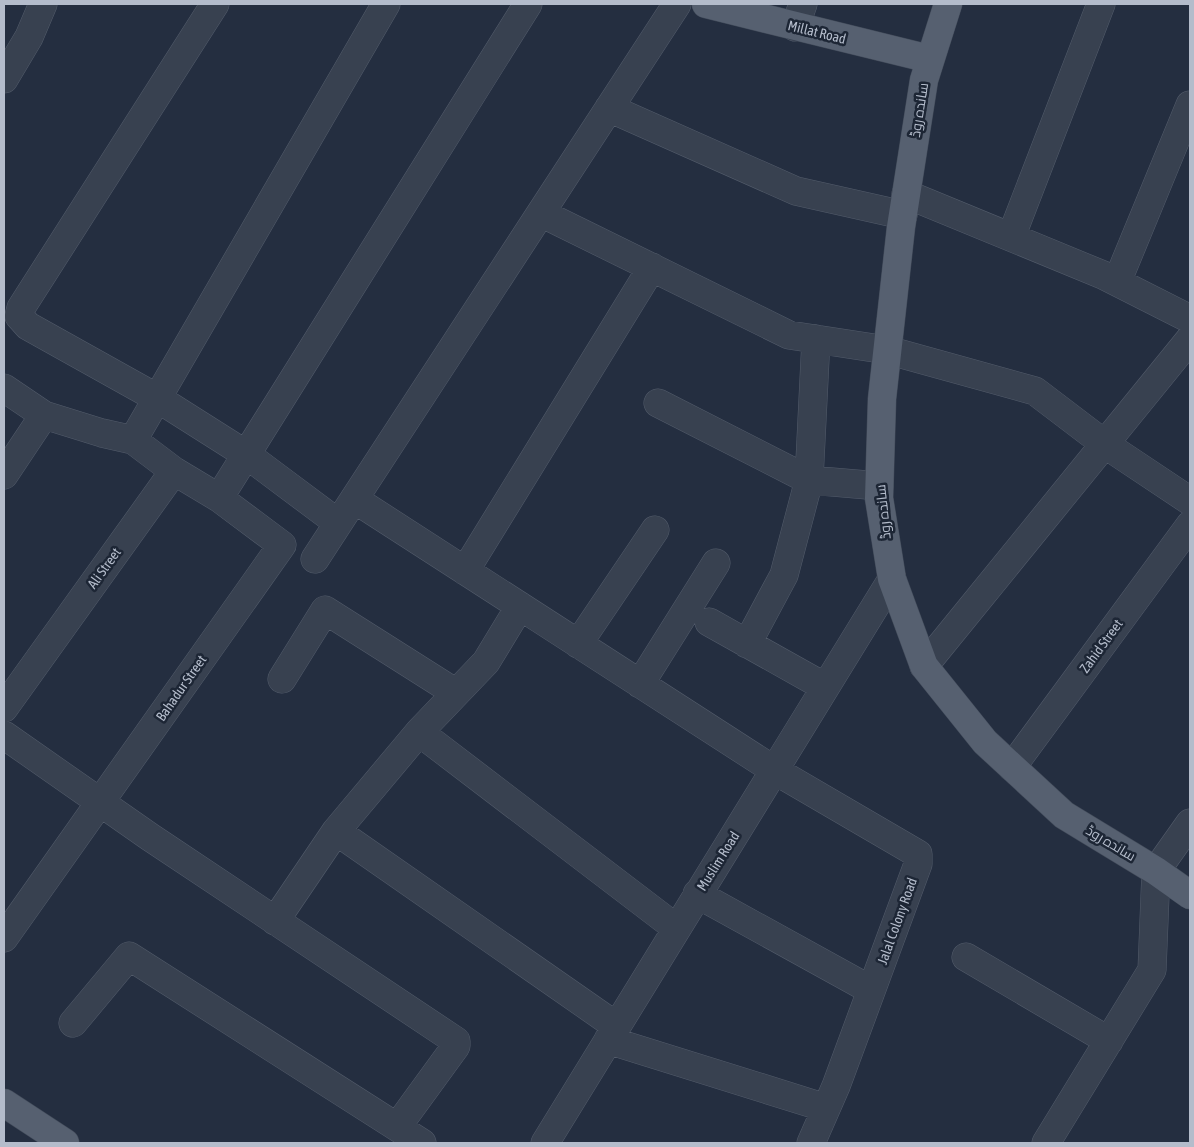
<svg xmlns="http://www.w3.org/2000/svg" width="1194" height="1147" font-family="'Asap Condensed',Cairo,sans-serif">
<rect width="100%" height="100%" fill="#242e40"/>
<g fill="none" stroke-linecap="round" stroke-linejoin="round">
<defs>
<path id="minor" d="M215,4L21,308L19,316L28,326L157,398L247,455L338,523
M795,27L803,4
M4,79L29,37L43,4
M609,108L796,191L903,215
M906,194L1103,275L1190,319
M541,213L789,335L887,350L1035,391L1106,445L1190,501
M1011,237L1101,4
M1117,282L1190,105
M4,388L44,415L102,433L133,440L174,471L4,708
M658,403L809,480L879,486
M133,440L386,4
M4,475L44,415
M219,498L528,4
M354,499L774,770L918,854V864L836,1086L811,1143
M315,559L677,4
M465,571L652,267
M709,622L825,687
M578,644L655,530
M747,644L784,575L809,480L816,339
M924,666L1190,339
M282,679L325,610L456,693
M640,684L716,563
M419,732L676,928
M4,735L150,837L456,1041V1046L397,1127
M1012,767L1190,525
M336,831L616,1026
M697,894L871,990
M275,921L336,831L419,732L486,662L520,606
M4,938L282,545L219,498L174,471
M966,957L1109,1041
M73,1023L129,956L422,1143
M608,1040L826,1108
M545,1143L892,579
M1046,1143L1152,970L1156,871L1190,823"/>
<path id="major" d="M706,4L930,59
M948,4L924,80L901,227L882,399L879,498L892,579L924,666L985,742L1064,815L1156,871L1190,895
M4,1103L65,1143"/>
</defs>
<use href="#minor" stroke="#535c6b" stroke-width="29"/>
<use href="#major" stroke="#414a59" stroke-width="29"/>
<use href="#minor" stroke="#384150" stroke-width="28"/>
<use href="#major" stroke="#566070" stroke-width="28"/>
</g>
<g text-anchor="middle" stroke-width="5" stroke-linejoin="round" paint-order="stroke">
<g font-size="14" fill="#b4bccb" stroke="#1d2635">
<text transform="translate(817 32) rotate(14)" y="5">Millat Road</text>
<text transform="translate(919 110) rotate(-81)" y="5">ساندہ روڈ</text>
<text transform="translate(883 512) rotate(-96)" y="5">ساندہ روڈ</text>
<text transform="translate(104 568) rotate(-54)" y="5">Ali Street</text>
<text transform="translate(1101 646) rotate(-54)" y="5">Zahid Street</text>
<text transform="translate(181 688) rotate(-55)" y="5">Bahadur Street</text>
<text transform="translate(1111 843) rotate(31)" y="5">ساندہ روڈ</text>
<text transform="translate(718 861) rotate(-58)" y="5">Muslim Road</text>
<text transform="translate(897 921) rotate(-70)" y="5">Jalal Colony Road</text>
</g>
</g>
<rect width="1194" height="1147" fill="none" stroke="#b4bccb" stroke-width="10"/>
</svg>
